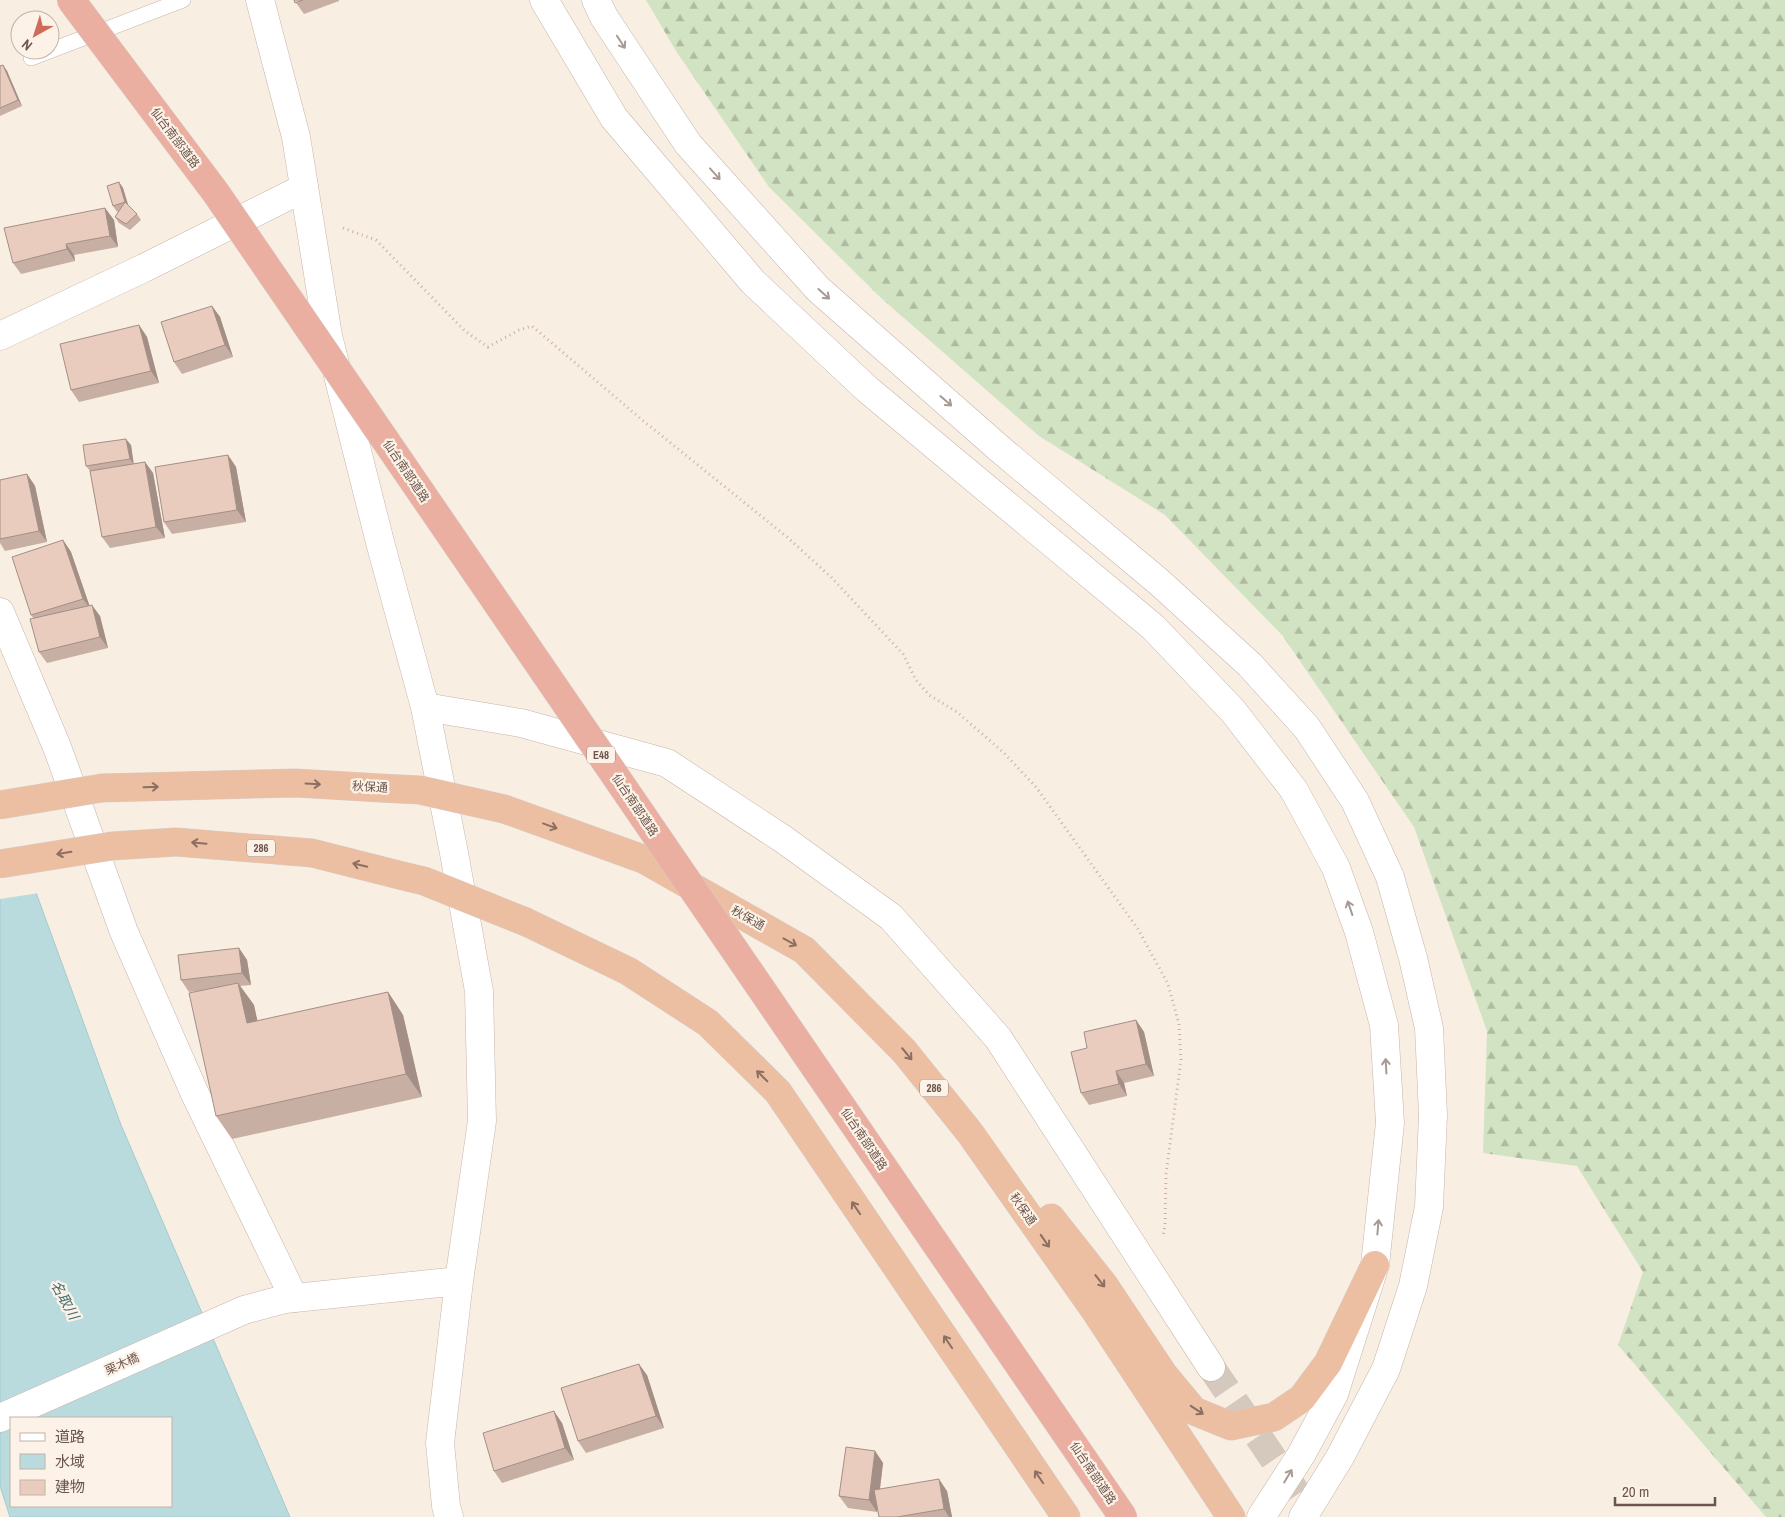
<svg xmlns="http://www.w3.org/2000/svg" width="1785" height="1517" font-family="'Archivo Narrow','Noto Sans JP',sans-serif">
<defs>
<pattern id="forest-firs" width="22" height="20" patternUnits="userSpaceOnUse" patternTransform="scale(1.25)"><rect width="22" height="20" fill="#d2e3c3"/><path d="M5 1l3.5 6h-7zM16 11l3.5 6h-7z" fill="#aebba1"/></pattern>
</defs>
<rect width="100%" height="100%" fill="#f8eee2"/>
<path fill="url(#forest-firs)" d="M646,0H1785V1517H1766L1618,1345L1643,1272L1577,1166L1483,1153L1487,1031L1414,827L1282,635L1165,515L1039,436L880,297L769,187L676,51Z"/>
<path fill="#badbde" stroke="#a2cbce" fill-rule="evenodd" d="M0,794L121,1125L290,1517H10L0,1486ZM11,1418H171V1506H11Z"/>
<path fill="#f8eee2" d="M0,792L2,794L39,893L0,899Z"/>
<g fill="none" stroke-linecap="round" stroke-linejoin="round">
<path stroke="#d5c8bc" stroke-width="28" stroke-dasharray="28 14" stroke-linecap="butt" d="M1211,1367L1313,1517"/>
<defs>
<path id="service" d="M31,58L183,0"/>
<path id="minor" d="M0,336L144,268L304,188
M0,612L57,747L124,932L195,1094L294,1298
M425,707L521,723L667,763L783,839L891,917L998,1038L1211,1367"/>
<path id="tertiary" d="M260,0L296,137L328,336L381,546L425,707L454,853L479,991L482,1121L459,1281L440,1443L446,1506L449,1517
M544,0L614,118L753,282L867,389L1153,627L1233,711L1294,790L1336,868L1359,932L1384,1025L1390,1123L1375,1265L1334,1394L1301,1455L1261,1517
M596,0L604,17L688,144L818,289L1001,450L1159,582L1250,665L1307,728L1355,801L1390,877L1413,958L1429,1028L1433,1115L1429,1207L1413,1286L1386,1369L1340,1457L1303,1517
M0,1418L244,1310L285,1299L459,1281"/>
<path id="trunk" d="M102,788L296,783L380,788
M504,809L643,859L804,950L904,1051L970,1133L1096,1312L1231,1517
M112,846L176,842L312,853L407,877
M526,922L628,971L708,1023L778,1092L1066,1517
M1051,1218L1104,1285L1164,1375L1194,1411L1231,1426L1274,1417L1302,1398L1328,1363L1375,1265"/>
</defs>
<use href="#service" stroke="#c7b5ab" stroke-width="16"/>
<use href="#minor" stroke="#c7b5ab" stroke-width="29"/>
<use href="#tertiary" stroke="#c7b5ab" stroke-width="29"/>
<use href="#trunk" stroke="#d6cfcd" stroke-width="29"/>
<path stroke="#cdb0a2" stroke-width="3" stroke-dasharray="1 4" stroke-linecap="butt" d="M343,228L376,240L465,331L488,347L519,330L532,326L641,419L787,537L831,577L903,654L916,680L929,695L957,712L1003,752L1036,787L1138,929L1168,984L1179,1024L1181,1060L1166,1174L1165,1225L1163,1236"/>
<use href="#service" stroke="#fff" stroke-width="15"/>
<use href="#minor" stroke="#fff" stroke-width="28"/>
<use href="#tertiary" stroke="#fff" stroke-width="28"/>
<use href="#trunk" stroke="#ecbea2" stroke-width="28"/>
<defs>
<path id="trunk-bridge" d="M380,788L420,790L504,809
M0,805L102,788
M0,864L112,846
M407,877L424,881L526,922"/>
<path id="motorway-bridge" d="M71,0L216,193L1123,1517"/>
</defs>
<use href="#trunk-bridge" stroke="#d6cfcd" stroke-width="29" stroke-linecap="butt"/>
<use href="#motorway-bridge" stroke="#d6cfcd" stroke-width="29" stroke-linecap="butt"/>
<use href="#trunk-bridge" stroke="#ecbea2" stroke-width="28"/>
<use href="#motorway-bridge" stroke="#eaafa1" stroke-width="28"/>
</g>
<path fill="#c8afa3" d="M294,0H339V1L304,14Z
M3,65L7,71L22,106L0,116V66Z
M119,182L123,188L128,205L137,214L141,220L130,230L119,223L115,217L119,211L117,212L113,206Z
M105,208L114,220L118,247L74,255L75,261L21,274L13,263Z
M212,306L220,317L233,357L182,374L174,362Z
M139,325L147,337L159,383L79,402L71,390Z
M131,445L133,464L145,462L153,473L165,538L110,548L102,537L90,471L86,466Z
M228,455L236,467L246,522L172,534L164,522Z
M27,474L35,486L47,542L5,551L0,543V480Z
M63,540L71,552L89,605L100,616L108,648L47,663L39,652L34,619L31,615Z
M239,948L247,960L251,985L240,986L254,1005L257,1021L388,992L403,1015L422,1097L232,1139L216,1116L206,990L189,992L181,980Z
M1136,1020L1144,1032L1154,1076L1124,1083L1127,1096L1089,1105L1081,1093L1087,1048Z
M647,1375L664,1428L586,1453L578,1441Z
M562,1423L574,1460L502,1483L494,1471Z
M875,1451L883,1463L880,1489L947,1491L952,1517H879L877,1509V1512L848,1508L839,1496Z"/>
<path fill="#a38f85" d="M3,65L7,71L22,106L18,100Z
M119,182L123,188L129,208L125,202Z
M105,208L114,220L118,247L110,236Z
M66,244L74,255L75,261L67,249Z
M212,306L220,317L233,357L225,345Z
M139,325L147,337L159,383L151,371Z
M126,439L131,445L134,465L130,459Z
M228,455L236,467L246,522L237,510Z
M145,462L153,473L165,538L156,527Z
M27,474L35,486L47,542L39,531Z
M63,540L71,552L91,610L83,599Z
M92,605L100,616L108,648L100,637Z
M239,948L247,960L251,985L242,973Z
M238,983L254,1005L263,1046L247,1023Z
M388,992L403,1015L422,1097L406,1074Z
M1136,1020L1144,1032L1154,1076L1146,1064Z
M1116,1071L1124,1083L1127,1096L1119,1084Z
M639,1364L647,1375L664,1428L656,1416Z
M554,1411L562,1423L574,1460L565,1448Z
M875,1451L883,1463L877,1512L869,1500Z
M939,1479L947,1491L952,1517H949L944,1509Z"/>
<path fill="#e9ccbe" stroke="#a38f85" d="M294,0H303L295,3Z
M3,65L18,100L0,108V66Z
M119,182L125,202L137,214L126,224L115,217L125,202L113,206L107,186Z
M105,208L110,236L66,244L67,249L13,263L4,228Z
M212,306L225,345L174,362L161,322Z
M139,325L151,371L71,390L60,344Z
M126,439L130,459L86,466L83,445Z
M228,455L237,510L164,522L155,467Z
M145,462L156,527L102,537L90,471Z
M27,474L39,531L0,539V480Z
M63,540L83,599L31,615L12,557Z
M92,605L100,637L39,652L30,619Z
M239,948L242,973L181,980L178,955Z
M238,983L247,1023L388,992L406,1074L216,1116L189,993Z
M1136,1020L1146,1064L1116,1071L1119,1084L1081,1093L1071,1052L1087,1048L1084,1032Z
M639,1364L656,1416L578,1441L561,1388Z
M554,1411L565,1448L494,1471L483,1433Z
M846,1447L875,1451L869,1500L839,1496Z
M939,1479L944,1509L897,1517H879L874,1490Z"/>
<defs><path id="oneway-shaft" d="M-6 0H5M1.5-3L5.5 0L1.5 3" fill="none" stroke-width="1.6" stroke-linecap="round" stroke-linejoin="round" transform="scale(1.25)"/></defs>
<g stroke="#a79994">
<use href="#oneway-shaft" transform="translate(621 42) rotate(57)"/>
<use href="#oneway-shaft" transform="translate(715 174) rotate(48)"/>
<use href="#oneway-shaft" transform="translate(824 294) rotate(42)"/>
<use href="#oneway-shaft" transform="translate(946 401) rotate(41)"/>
<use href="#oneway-shaft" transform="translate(1350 908) rotate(-109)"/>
<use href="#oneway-shaft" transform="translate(1386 1066) rotate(-93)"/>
<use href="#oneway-shaft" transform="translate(1378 1227) rotate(-85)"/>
<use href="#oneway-shaft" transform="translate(1288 1476) rotate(-59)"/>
</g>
<g stroke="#8c6f62">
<use href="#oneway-shaft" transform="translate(313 784) rotate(3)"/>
<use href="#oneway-shaft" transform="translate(151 787) rotate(-2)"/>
<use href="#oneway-shaft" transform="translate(550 826) rotate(20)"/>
<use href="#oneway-shaft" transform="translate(199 843) rotate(-175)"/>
<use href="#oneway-shaft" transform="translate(64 853) rotate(171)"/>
<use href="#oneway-shaft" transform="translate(360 865) rotate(-166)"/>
<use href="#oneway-shaft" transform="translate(790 942) rotate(29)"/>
<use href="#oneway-shaft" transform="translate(907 1054) rotate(50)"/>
<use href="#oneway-shaft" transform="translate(762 1076) rotate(-135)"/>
<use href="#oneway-shaft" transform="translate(856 1208) rotate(-124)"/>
<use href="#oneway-shaft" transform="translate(1045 1241) rotate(55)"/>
<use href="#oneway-shaft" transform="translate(1100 1281) rotate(52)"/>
<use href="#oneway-shaft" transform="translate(948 1342) rotate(-124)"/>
<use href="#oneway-shaft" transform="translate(1197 1410) rotate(33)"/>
<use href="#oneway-shaft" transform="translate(1039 1477) rotate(-124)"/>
</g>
<g text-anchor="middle" stroke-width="4.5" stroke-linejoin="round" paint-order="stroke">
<g fill="#fcf2e7" stroke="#97847a" stroke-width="1">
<rect x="587" y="746.5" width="28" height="17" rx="4"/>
<rect x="247" y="839.5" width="28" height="17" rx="4"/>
<rect x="920" y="1079.5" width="28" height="17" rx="4"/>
</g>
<g font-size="11" font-weight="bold" fill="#6c554c">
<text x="601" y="759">E48</text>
<text x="261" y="852">286</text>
<text x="934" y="1092">286</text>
</g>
<g font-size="12" fill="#6c554c" stroke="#fcf2e7">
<text transform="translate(175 138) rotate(53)" y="4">仙台南部道路</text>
<text transform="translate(406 471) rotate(56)" y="4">仙台南部道路</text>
<text transform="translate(370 787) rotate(3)" y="4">秋保通</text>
<text transform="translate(635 805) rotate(56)" y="4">仙台南部道路</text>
<text transform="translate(748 918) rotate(29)" y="4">秋保通</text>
<text transform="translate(864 1139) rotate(56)" y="4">仙台南部道路</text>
<text transform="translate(1023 1209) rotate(55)" y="4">秋保通</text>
<text transform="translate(122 1364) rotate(-24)" y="4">栗木橋</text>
<text transform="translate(1093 1473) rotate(56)" y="4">仙台南部道路</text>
</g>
<g font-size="14" font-style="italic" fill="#477176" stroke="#fcf2e7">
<text transform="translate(65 1300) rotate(61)" y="5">名取川</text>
</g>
</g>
<rect x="10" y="1417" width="162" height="90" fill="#fcf2e7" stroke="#c2b3a9"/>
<rect x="20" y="1433" width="25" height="8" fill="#ffffff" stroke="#c2b3a9"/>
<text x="55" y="1442" font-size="15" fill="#6c554c">道路</text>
<rect x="20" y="1454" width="25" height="15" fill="#badbde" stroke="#c2b3a9"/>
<text x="55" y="1467" font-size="15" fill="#6c554c">水域</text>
<rect x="20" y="1480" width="25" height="15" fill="#e9ccbe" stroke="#c2b3a9"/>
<text x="55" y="1492" font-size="15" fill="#6c554c">建物</text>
<g transform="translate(35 35) rotate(219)"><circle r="24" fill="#fcf2e7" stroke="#c2b3a9"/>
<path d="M0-4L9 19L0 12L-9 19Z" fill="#d16b58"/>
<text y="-8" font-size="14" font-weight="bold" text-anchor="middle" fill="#6c554c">N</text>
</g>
<path d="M1615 1497v8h100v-8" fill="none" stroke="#6c554c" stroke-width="2.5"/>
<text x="1622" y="1497" font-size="15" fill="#6c554c" stroke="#fcf2e7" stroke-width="4" paint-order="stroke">20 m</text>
</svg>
